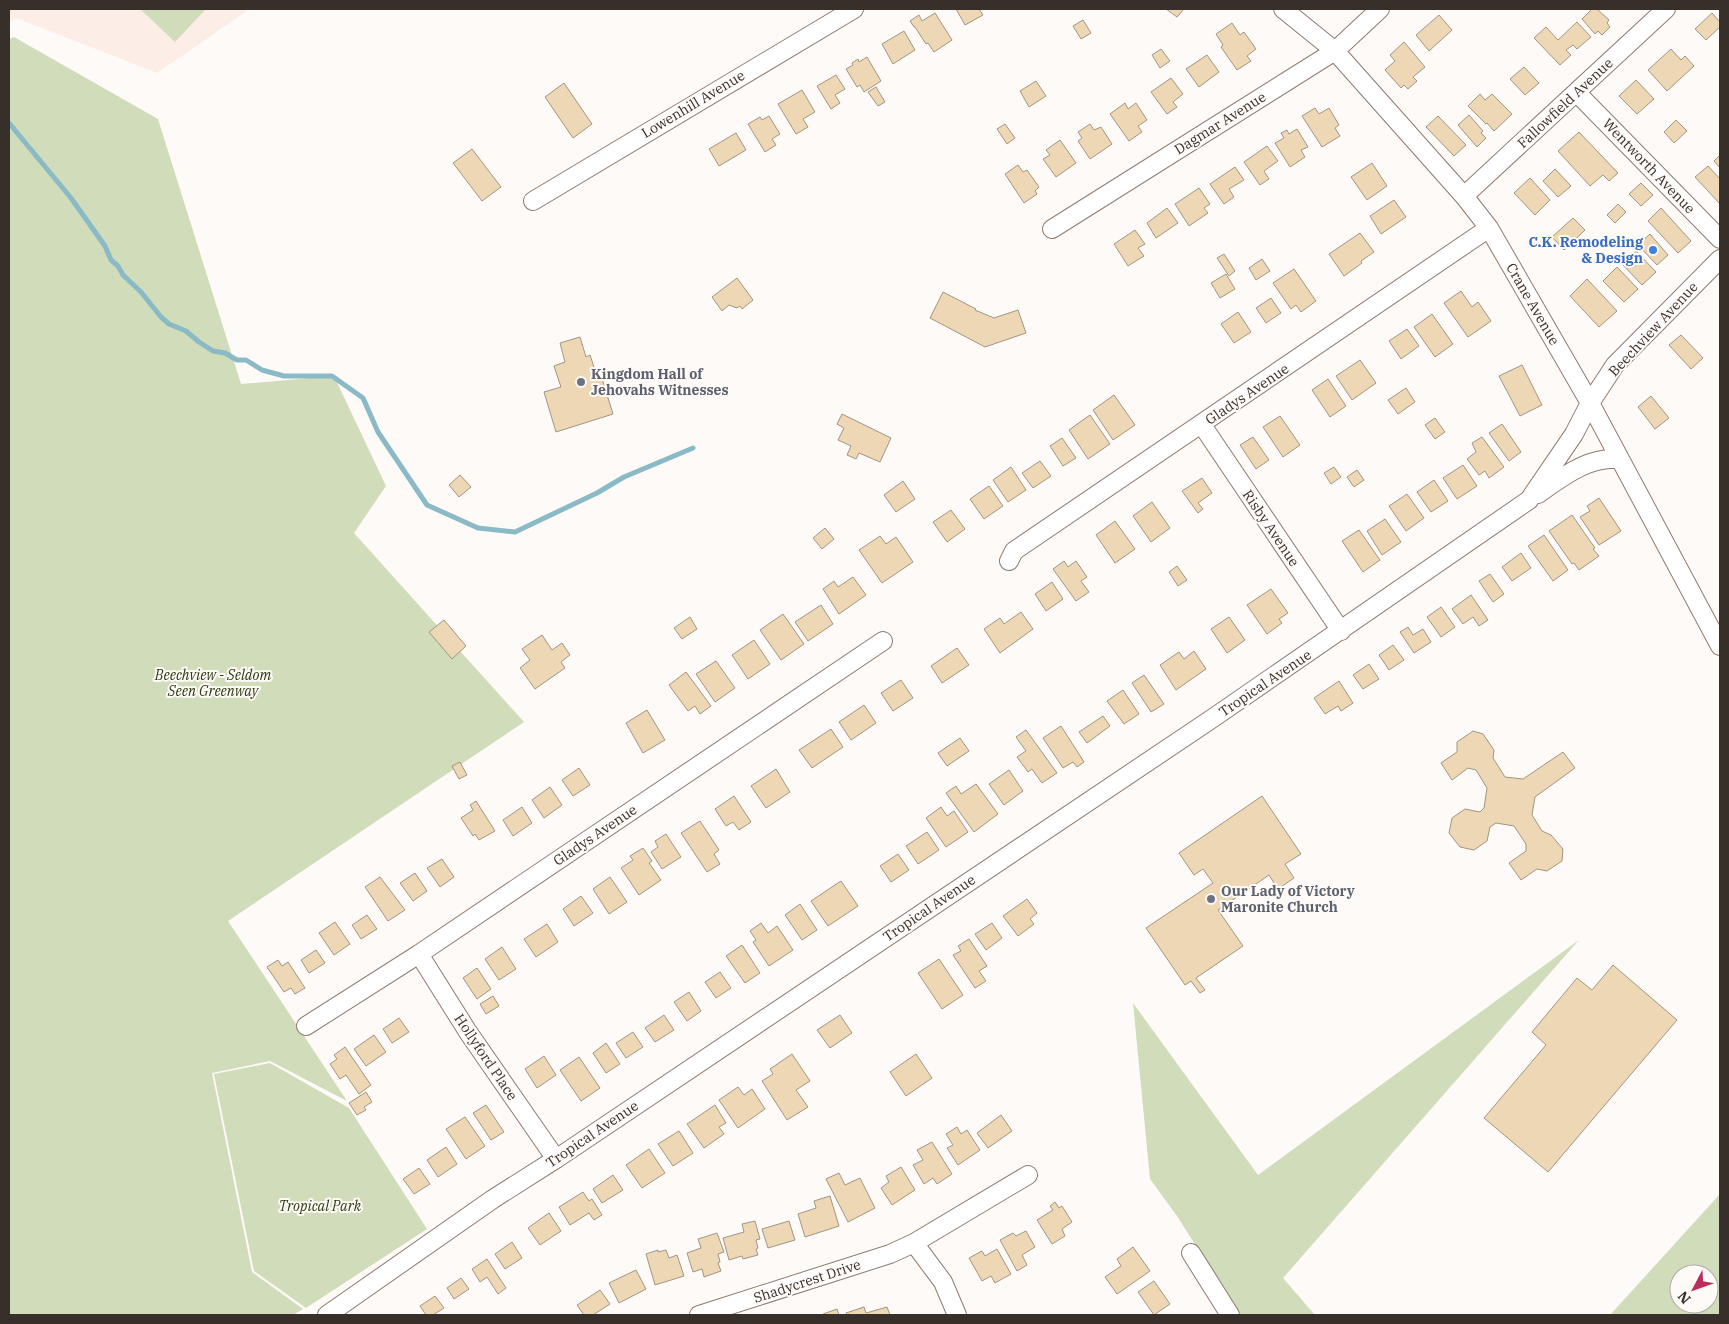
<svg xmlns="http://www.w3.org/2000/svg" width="1729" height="1324" font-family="'IBM Plex Serif',serif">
<rect width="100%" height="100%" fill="#fefaf8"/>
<path fill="#fceee7" d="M9,9H250L157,73L16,18L9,22Z"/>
<path fill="#d1dcbb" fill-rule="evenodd" d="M140,9H206L175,42Z
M14,37L158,119L241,384L334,376L386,486L354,533L524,722L228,921L347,1101L270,1061L212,1073L252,1272L303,1309L293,1315H9V39Z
M1579,940L1283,1278L1315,1315H1240L1177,1216L1150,1179L1133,1003L1258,1175Z
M270,1063L349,1108L427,1229L306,1308L254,1271L214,1074Z
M1720,1194V1315H1610ZM1679,1274H1709V1304H1679Z"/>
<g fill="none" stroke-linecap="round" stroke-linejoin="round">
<path stroke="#8abac5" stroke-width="5" d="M9,123L71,198L105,246L111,260L118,266L123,275L141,292L161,317L169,324L186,331L199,342L213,351L225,353L237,360H246L262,370L284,376H332L363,398L378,432L427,505L478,528L515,532L597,493L624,477L693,448"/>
</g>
<path fill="#edd7b4" stroke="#a19683" d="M956,9H979L983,15L965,25Z
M1166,9H1184L1177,17Z
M1592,9H1597L1609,20L1607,23L1610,27L1602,35L1598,31L1595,34L1582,19Z
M935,13L952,40L934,52L928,43L926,44L915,27H914L910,21L919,15L922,21Z
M1712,13L1720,22V27L1706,40L1695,29Z
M1439,15L1452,30L1429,51L1416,35Z
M1083,20L1091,33L1081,39L1073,26Z
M1577,22L1591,37L1577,49L1573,45L1566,50L1571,55L1560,65L1534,38L1546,27L1558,40Z
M1232,23L1240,35L1244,32L1256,49L1247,56L1251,61L1237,70L1221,47L1223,45L1216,34Z
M904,31L915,50L893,64L882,44Z
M1404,42L1425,67L1413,77L1417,81L1408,89L1404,85L1401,88L1385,70L1395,61L1390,55Z
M1161,49L1170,61L1160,68L1152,55Z
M1671,49L1681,60L1685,56L1694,66L1667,91L1648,70Z
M1207,55L1219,72L1199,87L1186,69Z
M867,57L881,81L864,92L860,85L857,87L846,69L853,65L852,63L858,59L859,62Z
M1524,67L1539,83L1525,95L1510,79Z
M836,75L845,89L835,95L840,103L831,109L817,86Z
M1171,78L1183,94L1173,102L1177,107L1167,114L1151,92Z
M1636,80L1654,99L1637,114L1619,96Z
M1036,81L1046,96L1029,107L1020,91Z
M564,83L592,124L573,138L545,97Z
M876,87L885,102L878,106L868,92Z
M802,90L815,112L803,119L808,127L796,134L778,104Z
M1480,94L1485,100L1492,94L1512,114L1494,131L1487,123L1486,124L1468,106Z
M1125,103L1128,109L1136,103L1147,120L1138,126L1142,132L1129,141L1110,114Z
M1315,108L1319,114L1329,108L1339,125L1335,128L1340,136L1322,147L1302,116Z
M1469,115L1483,131L1481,133L1486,138L1477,147L1458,125Z
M769,116L780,134L772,139L776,145L765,152L748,124L760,117L762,120Z
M1438,116L1466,145L1454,156L1426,127Z
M1676,120L1687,131L1674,143L1664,132Z
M1005,124L1015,138L1007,144L997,129Z
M1090,124L1094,130L1101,127L1112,144L1090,159L1078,141L1082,138L1078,132Z
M1297,129L1308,147L1301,150L1305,157L1290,167L1275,143L1284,138L1281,133L1287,130L1289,134Z
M1579,132L1618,173L1609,181L1603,175L1590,186L1558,151Z
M736,133L746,150L719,166L709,149Z
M1060,140L1076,163L1056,177L1043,159L1050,155L1046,150Z
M1267,146L1278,161L1264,171L1269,179L1260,185L1244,162Z
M472,149L501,187L482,201L453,163Z
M1720,155V168L1714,161Z
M1372,163L1387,186L1367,200L1351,177Z
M1018,165L1023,172L1027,170L1039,187L1035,191L1037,194L1024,203L1005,174Z
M1708,166L1720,179V204L1695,177Z
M1235,167L1244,180L1229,189L1234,197L1224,204L1210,184Z
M1555,169L1571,186L1558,197L1543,181Z
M1530,178L1550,200L1535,215L1514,193Z
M1641,183L1653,195L1641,206L1629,194Z
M1199,188L1210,204L1204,208L1208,213L1189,226L1175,204Z
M1394,200L1406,217L1381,234L1370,216Z
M1618,204L1626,212L1615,223L1607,215Z
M1167,208L1178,223L1156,238L1147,223Z
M1661,208L1691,241L1678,253L1648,221Z
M1573,218L1585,230L1564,250L1552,237Z
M1135,230L1145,244L1138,248L1144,256L1128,266L1114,244Z
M1360,233L1374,252L1361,261L1362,263L1344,276L1329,254Z
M1650,234L1668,255L1657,265L1638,245Z
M1636,251L1656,272L1642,285L1622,264Z
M1224,254L1235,271L1229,276L1217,258Z
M1262,259L1270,271L1256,280L1249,268Z
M1617,267L1638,289L1624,302L1603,281Z
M1294,269L1316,301L1301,312L1296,305L1291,309L1273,283Z
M1226,274L1235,289L1220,298L1211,283Z
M737,278L753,300L742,309L740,306L737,308L729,305L722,311L712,297Z
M1587,279L1617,311L1599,327L1570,296Z
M1461,291L1472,307L1478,302L1491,321L1468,337L1444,303Z
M943,292L976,309L975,310L994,318L1018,310L1026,333L985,347L930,318Z
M1271,298L1281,313L1266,323L1256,308Z
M1238,312L1251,332L1234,343L1221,324Z
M1432,314L1453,344L1435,357L1414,327Z
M1407,329L1419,346L1401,359L1389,341Z
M1681,335L1703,358L1691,369L1669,345Z
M580,337L586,357L590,355L597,376L601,375L613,414L556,432L544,392L561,387L554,366L565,362L560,343Z
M1360,360L1376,383L1352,400L1336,376Z
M1522,365L1542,405L1520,416L1499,376Z
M1328,379L1346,406L1330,417L1312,390Z
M1406,388L1415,402L1398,414L1388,400Z
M1114,395L1135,425L1113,440L1093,410Z
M1651,396L1669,418L1655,429L1638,407Z
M842,414L891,438L880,462L859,453L856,459L847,455L851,446L838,440L844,428L837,424Z
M1090,415L1110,444L1088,459L1069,430Z
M1280,416L1300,445L1283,457L1263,427Z
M1435,418L1445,432L1435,439L1425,425Z
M1502,424L1521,452L1509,461L1489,433Z
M1253,437L1269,460L1256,469L1240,445Z
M1482,437L1504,467L1489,478L1485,471L1479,475L1467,459L1476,452L1472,443Z
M1062,438L1076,458L1063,466L1050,446Z
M1040,461L1051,476L1033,488L1022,473Z
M1463,465L1477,486L1457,499L1443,478Z
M1011,467L1026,490L1008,502L993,480Z
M1334,467L1341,477L1331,484L1324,473Z
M1357,470L1364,480L1354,487L1347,477Z
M460,475L471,487L459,497L449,485Z
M1202,478L1212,493L1198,503L1203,509L1198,513L1182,491Z
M1434,480L1448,501L1431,512L1417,492Z
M903,481L915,499L896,512L884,495Z
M989,486L1003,506L984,519L970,499Z
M1407,494L1424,518L1406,531L1389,506Z
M1599,498L1621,531L1599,545L1580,517L1590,511L1587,506Z
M1152,502L1170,528L1151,542L1133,516Z
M951,510L965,529L947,542L933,522Z
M1572,515L1595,548L1593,549L1599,556L1579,570L1574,563L1572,564L1549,531Z
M1385,519L1401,542L1382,555L1367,531Z
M1115,521L1135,549L1115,563L1096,535Z
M825,528L834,539L822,549L813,538Z
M1359,530L1380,560L1363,572L1342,541Z
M1544,535L1568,570L1553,581L1528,546Z
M880,536L886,544L896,537L913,562L882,583L859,550Z
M1521,553L1531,568L1512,581L1502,567Z
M1064,561L1068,567L1076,561L1087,577L1081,581L1089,592L1076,601L1053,569Z
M1177,566L1187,580L1178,586L1169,572Z
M1490,574L1504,594L1493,602L1479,581Z
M853,577L866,595L839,614L823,589L834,581L838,587Z
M1052,582L1063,599L1046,611L1035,594Z
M1271,589L1288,613L1279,619L1282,623L1267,634L1247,605Z
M1471,595L1488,620L1479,626L1473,617L1463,624L1452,609Z
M821,605L833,624L808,641L795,622Z
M1441,607L1455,627L1441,637L1427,617Z
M1021,612L1033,629L1000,653L984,629L1000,618L1004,624Z
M783,614L804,644L781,660L760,630Z
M690,617L697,629L682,639L674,628Z
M1229,617L1245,640L1227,653L1211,629Z
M444,620L466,646L452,659L429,632Z
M1408,627L1413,635L1423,629L1431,642L1414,653L1400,632Z
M542,635L552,650L562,643L570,655L561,662L565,668L535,689L520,668L530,660L522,649Z
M754,640L770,664L748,679L732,655Z
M1393,645L1404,660L1389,670L1379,655Z
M957,648L969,665L942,683L931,666Z
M1194,651L1206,669L1176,690L1160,665L1179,652L1184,659Z
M716,661L735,688L715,702L696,674Z
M1369,664L1379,679L1363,689L1353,675Z
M686,672L711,706L700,714L695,706L688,711L669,685Z
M1144,675L1164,704L1151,712L1132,683Z
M901,680L913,698L893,711L881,693Z
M1339,681L1353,703L1341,711L1338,706L1325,714L1314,698Z
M1123,690L1139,714L1124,724L1107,701Z
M864,705L876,723L851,740L839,722Z
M647,710L665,740L643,753L626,723Z
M1103,716L1110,726L1087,743L1079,732Z
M1061,726L1084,762L1077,767L1073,762L1063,768L1043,738Z
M831,729L843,747L812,768L799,750Z
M1026,730L1057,773L1042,783L1032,769L1028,772L1017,757L1026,751L1016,737Z
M1473,731L1483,734L1494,750L1493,758L1505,777L1523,779L1563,752L1575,768L1535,797L1532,815L1542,831L1551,835L1563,849L1562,861L1547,871L1537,869L1521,880L1509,863L1526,851V844L1514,826L1496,823L1490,827L1487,841L1474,850L1460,847L1449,833L1452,818L1465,809L1480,812L1484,808L1487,788L1476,770L1468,768L1452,780L1441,763L1457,752V742Z
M960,738L969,751L947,766L938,753Z
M460,762L467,775L459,779L452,766Z
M579,768L590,785L573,796L562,780Z
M776,769L790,792L766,808L751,786Z
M1009,770L1023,791L1004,805L989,784Z
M976,784L998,814L974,832L946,793L956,786L961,794Z
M550,787L562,805L544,818L532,800Z
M734,796L751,822L739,830L733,822L726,826L715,809Z
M1262,796L1301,854L1285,864L1294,878L1278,889L1269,875L1218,910L1243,946L1196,978L1205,990L1200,993L1191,981L1185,985L1146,928L1213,883L1203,869L1194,875L1179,853Z
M476,801L495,831L479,840L475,834L473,836L461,818L473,810L470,805Z
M522,807L532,823L513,836L503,820Z
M941,807L947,816L954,811L968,832L946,847L926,818Z
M700,821L719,850L714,854L720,864L707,872L681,833Z
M927,832L939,850L918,864L906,846Z
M666,834L681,857L662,869L651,852L658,847L655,841Z
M643,848L652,861L649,863L661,880L639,895L621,868L633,860L630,856Z
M898,854L909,870L891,882L880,866Z
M442,859L454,877L440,887L427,868Z
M415,873L427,891L413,901L400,883Z
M380,877L405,910L388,921L365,887Z
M610,877L627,902L609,914L593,889Z
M841,881L858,906L828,926L811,901Z
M581,896L593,913L574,926L563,909Z
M1027,899L1037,913L1030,919L1034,924L1018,936L1003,916Z
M800,904L817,930L802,940L785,915Z
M367,915L377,929L361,939L352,925Z
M335,922L350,944L334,955L319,933Z
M761,923L768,933L777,926L793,950L769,966L753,942L756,940L750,931Z
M992,923L1002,938L986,950L975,934Z
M547,924L558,942L536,957L524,939Z
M969,939L987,966L979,971L986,981L975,988L953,955L961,951L958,946Z
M742,945L760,973L745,983L726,956Z
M502,947L516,969L499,980L485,959Z
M316,950L325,963L309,973L301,960Z
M939,959L963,995L942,1009L918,973Z
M278,960L282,966L288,962L305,988L295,994L291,988L284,992L267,967Z
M1613,965L1677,1020L1548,1172L1484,1118L1546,1045L1532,1032L1577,978L1592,990Z
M477,968L491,989L477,999L463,978Z
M720,972L731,988L716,998L705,982Z
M689,992L701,1011L687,1021L674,1002Z
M493,996L499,1006L486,1014L480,1004Z
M664,1015L674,1030L655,1042L645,1028Z
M840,1015L852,1033L830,1048L817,1030Z
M399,1018L409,1032L392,1043L383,1029Z
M633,1032L643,1047L626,1058L616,1043Z
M374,1035L386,1052L366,1066L354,1049Z
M606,1043L620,1064L606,1073L593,1053Z
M345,1047L371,1085L359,1094L346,1075L340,1079L330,1064L337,1059L334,1055Z
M792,1054L810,1081L796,1090L808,1107L787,1120L762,1081L773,1074L770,1069Z
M916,1054L932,1078L906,1096L890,1072Z
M544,1056L556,1075L537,1088L525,1069Z
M579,1057L600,1088L581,1101L560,1070Z
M738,1087L744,1095L752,1089L765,1109L738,1128L719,1100Z
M366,1092L372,1102L364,1107L366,1110L357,1115L349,1103Z
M486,1105L504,1132L491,1140L473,1113Z
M715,1105L726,1123L719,1127L724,1134L704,1148L687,1124Z
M1001,1115L1012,1131L988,1148L977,1133Z
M465,1117L485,1146L466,1159L446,1129Z
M957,1127L961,1134L967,1130L980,1150L958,1165L947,1148L953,1145L946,1134Z
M679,1131L693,1153L673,1166L658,1144Z
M932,1142L952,1174L937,1184L933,1178L924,1184L913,1165L923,1160L917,1150Z
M446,1147L457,1164L438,1177L427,1160Z
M649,1149L665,1173L642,1188L626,1165Z
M901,1167L915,1190L892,1205L881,1188L889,1182L886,1176Z
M419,1168L430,1184L414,1194L403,1179Z
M839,1173L845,1185L860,1178L875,1208L848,1222L826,1179Z
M613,1175L623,1190L602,1203L593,1189Z
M583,1192L589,1201L592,1199L602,1215L594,1220L589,1213L570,1225L559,1207Z
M830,1196L839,1226L805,1237L798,1214L816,1208L814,1201Z
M1055,1202L1059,1208L1062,1206L1072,1222L1062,1229L1065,1236L1052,1244L1037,1220L1053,1210L1050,1206Z
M549,1213L561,1231L540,1245L528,1228Z
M755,1221L760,1239L756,1240L758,1248L756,1249L758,1255L743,1259L742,1256L729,1260L723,1238L744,1232L742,1224Z
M789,1221L795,1240L768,1248L762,1229Z
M1026,1231L1035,1247L1022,1255L1027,1265L1017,1271L1000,1240L1013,1233L1016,1236Z
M717,1233L724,1252L718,1254L720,1262L718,1263L721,1271L704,1277L702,1269L693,1272L687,1253L701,1248L698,1239Z
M512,1242L522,1258L505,1269L495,1254Z
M1133,1247L1150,1271L1117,1294L1105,1277L1121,1266L1117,1259Z
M997,1249L1011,1274L995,1283L991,1276L982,1281L969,1258L982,1251L985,1256Z
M658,1250V1252L666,1250L669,1258L677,1255L684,1276L655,1285L646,1254Z
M487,1259L506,1288L498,1294L487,1277L480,1282L472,1269Z
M636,1270L646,1289L619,1303L609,1283Z
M461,1278L469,1289L454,1299L447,1288Z
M1154,1281L1170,1304L1154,1315L1138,1292Z
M600,1290L610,1304L593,1315H584L577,1305Z
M435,1296L444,1308L433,1315H426L420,1306Z
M864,1307L866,1313L887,1307L890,1315H847L846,1313Z
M837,1309L839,1315H823V1314Z"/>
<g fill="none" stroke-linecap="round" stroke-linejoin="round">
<defs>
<path id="minor" d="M1283,9L1335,51L1464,196L1489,228L1590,403L1720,646
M1577,93L1720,239
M1464,196L1666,9
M533,201L854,9
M1052,229L1335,51L1380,9
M1202,425L1341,631
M1538,494C1564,476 1587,457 1620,459
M1009,561L1014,551L1489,228
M419,954L468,1032L556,1159
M306,1026L419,954L883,641
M914,1243L943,1282L957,1315
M1191,1253L1230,1315
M327,1315L493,1199L556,1159L1213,718L1529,500L1574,434L1590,403L1615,365L1720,259
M699,1315L890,1254L914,1243L1028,1175"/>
</defs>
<use href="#minor" stroke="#8e7b70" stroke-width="20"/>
<use href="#minor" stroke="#fff" stroke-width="18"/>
</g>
<circle fill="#3f7fe0" stroke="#fefaf8" stroke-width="2" cx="1653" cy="250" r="5"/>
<g fill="#6b7280" stroke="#fefaf8" stroke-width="2">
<circle cx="581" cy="382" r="5"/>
<circle cx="1211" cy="899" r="5"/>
</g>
<g text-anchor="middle" stroke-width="4" stroke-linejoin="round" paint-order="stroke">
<g font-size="14" fill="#372f2a" stroke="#fefaf8">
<text transform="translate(1565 103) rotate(-43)" y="5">Fallowfield Avenue</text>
<text transform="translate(693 104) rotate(-31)" y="5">Lowenhill Avenue</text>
<text transform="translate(1220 123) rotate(-32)" y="5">Dagmar Avenue</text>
<text transform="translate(1649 166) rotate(46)" y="5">Wentworth Avenue</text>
<text transform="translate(1533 304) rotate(60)" y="5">Crane Avenue</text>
<text transform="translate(1653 329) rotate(-47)" y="5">Beechview Avenue</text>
<text transform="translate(1247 394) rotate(-34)" y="5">Gladys Avenue</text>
<text transform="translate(1271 528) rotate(56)" y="5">Risby Avenue</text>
<text transform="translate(1265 683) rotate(-34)" y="5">Tropical Avenue</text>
<text transform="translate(595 835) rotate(-34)" y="5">Gladys Avenue</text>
<text transform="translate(929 908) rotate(-34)" y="5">Tropical Avenue</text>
<text transform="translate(486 1057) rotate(56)" y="5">Hollyford Place</text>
<text transform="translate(592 1134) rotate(-34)" y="5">Tropical Avenue</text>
<text transform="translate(807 1281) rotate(-18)" y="5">Shadycrest Drive</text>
</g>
<g font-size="14" font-weight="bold" fill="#366cbe" stroke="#fefaf8" text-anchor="end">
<text x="1643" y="247">C.K. Remodeling<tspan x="1643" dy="16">&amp; Design</tspan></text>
</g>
<g font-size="14" font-weight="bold" fill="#5b616d" stroke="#fefaf8" text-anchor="start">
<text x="591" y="379">Kingdom Hall of<tspan x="591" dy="16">Jehovahs Witnesses</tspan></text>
<text x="1221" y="896">Our Lady of Victory<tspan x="1221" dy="16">Maronite Church</tspan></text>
</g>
<g font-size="14" font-style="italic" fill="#2d390e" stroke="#fefaf8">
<text x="213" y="680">Beechview - Seldom<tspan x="213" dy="16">Seen Greenway</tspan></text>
<text x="320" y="1211">Tropical Park</text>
</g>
</g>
<rect width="1729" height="1324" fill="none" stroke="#372f2a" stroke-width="20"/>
<g transform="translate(1694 1289) rotate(229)"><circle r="24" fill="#fefaf8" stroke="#aea9a6"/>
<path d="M0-4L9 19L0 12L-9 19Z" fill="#bb2d5e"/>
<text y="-8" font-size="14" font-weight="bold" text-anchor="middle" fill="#372f2a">N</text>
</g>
</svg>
